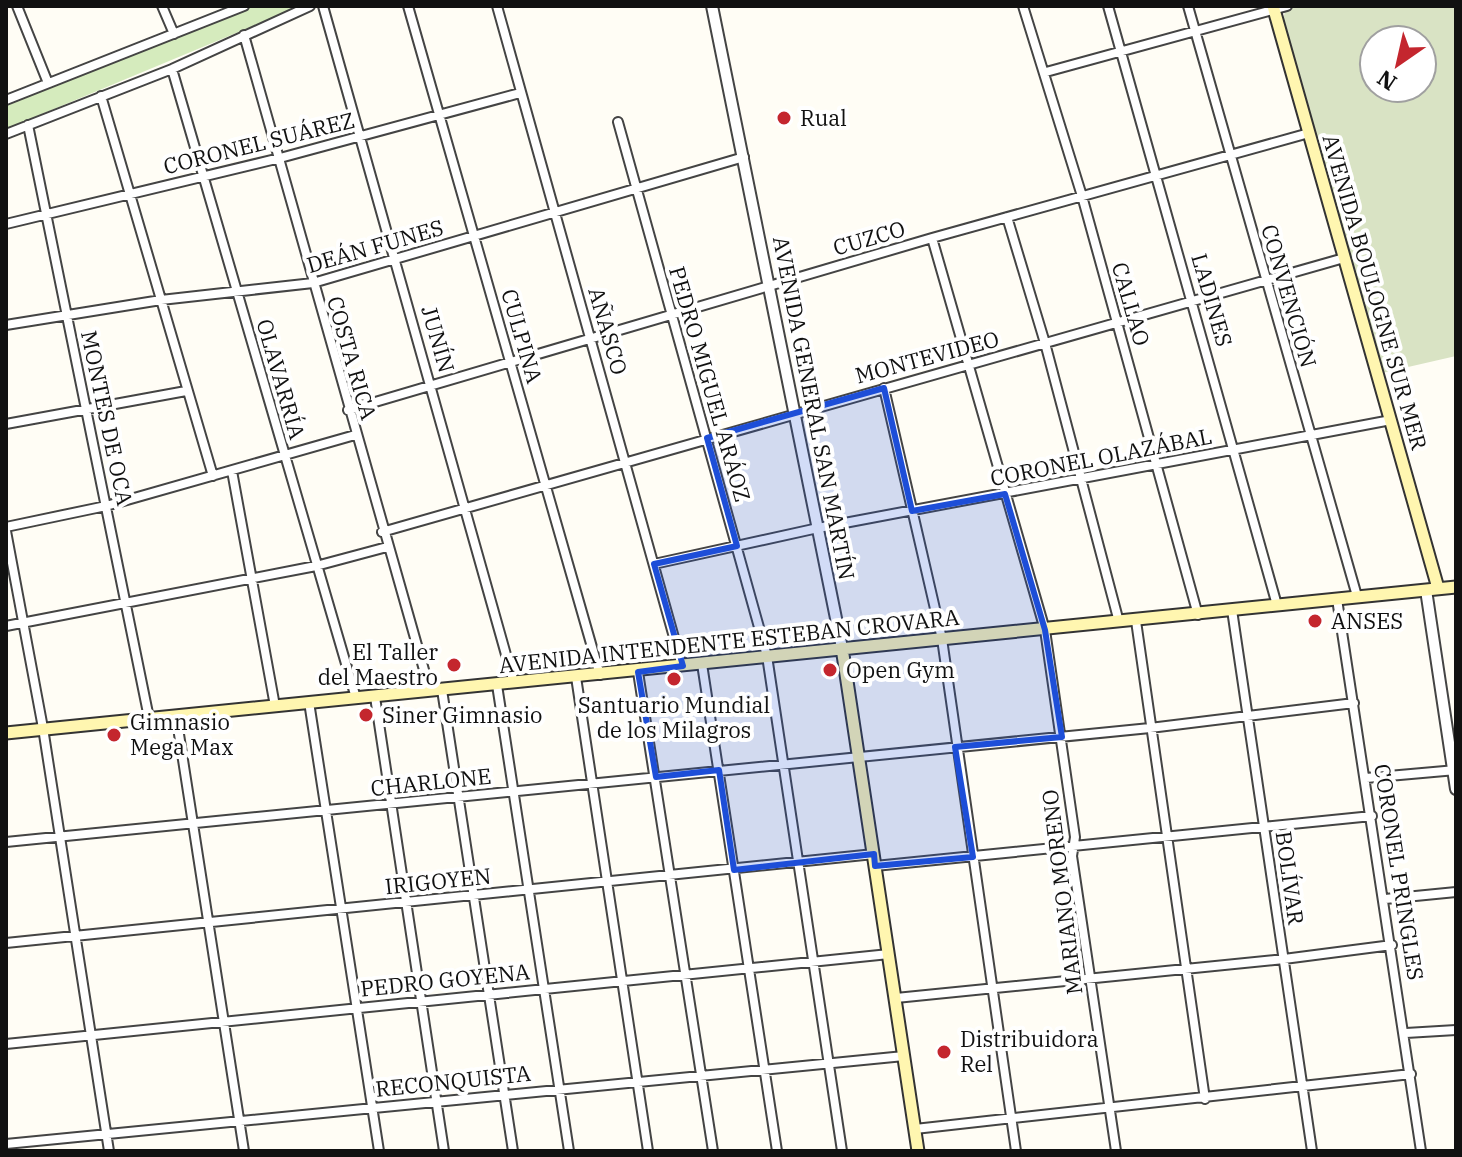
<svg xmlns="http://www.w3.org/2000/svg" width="1462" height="1157" font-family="'IBM Plex Serif',serif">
<rect width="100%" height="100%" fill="#fffdf5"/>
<path fill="#d5ebbd" d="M252,6H301L6,129V104Z"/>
<path fill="#d9e3c4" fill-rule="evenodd" d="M1297,6H1456V356L1382,373L1283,21L1285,11ZM1374,40H1422V88H1374Z"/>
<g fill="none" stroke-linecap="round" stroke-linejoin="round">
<defs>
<path id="minor" d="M17,6L48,83
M162,6L174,34
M323,6L514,683
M408,6L600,675
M497,6L682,666
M1023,6L1082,196L1198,615
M1108,6L1277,605
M1188,6L1357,596
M244,35L430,691
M172,69L356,698
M1046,72L1287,6
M101,96L213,476
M6,100L244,6
M618,122L767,656L842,1151
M28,125L149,718
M6,134L172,69L310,6
M1007,217L1045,343L1119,622
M6,224L280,158L520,93
M932,238L1045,630L1075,837L1072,856L1116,1151
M6,325L161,300L313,283L744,157
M884,388L942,639L1016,1151
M348,410L932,238L1309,133
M6,424L186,391
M232,471L275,706
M6,527L106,506L355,435
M6,531L43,728L109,1151
M382,532L1344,258
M654,564L818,528L1391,420
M1337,599L1421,1151
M1232,610L1312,1151
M1136,621L1205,1099
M6,626L316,566L387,547
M702,664L777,1151
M638,672L713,1151
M576,677L648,1151
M497,685L569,1151
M442,690L513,1151
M375,697L444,1151
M309,702L379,1151
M176,715L244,1151
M1366,778L1456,770
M6,842L1150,728L1354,703
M875,866L1372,816
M1385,899L1456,892
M6,943L874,854
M896,998L1284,959L1392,945
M1406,1033L1456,1030
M6,1044L889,954
M915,1129L1411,1074
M6,1144L904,1056"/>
<path id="tertiary" d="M712,6L842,648
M1426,590L1456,789"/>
<path id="secondary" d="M1273,6L1438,588
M842,648L918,1151
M6,733L1456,587"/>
</defs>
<use href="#minor" stroke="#444" stroke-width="12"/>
<use href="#tertiary" stroke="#444" stroke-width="14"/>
<use href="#secondary" stroke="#333" stroke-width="15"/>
<use href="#minor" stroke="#fff" stroke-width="8"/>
<use href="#tertiary" stroke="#fff" stroke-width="10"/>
<use href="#secondary" stroke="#fff6b0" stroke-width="11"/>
</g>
<path fill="#1d4ed8" fill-opacity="0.2" stroke="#1d4ed8" stroke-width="6" stroke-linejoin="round" d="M884,388L912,511L1005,494L1045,630L1062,737L955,747L973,857L875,866L874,854L734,870L719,770L656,777L638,672L683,666L654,564L737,546L707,438Z"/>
<g fill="#c4262e" stroke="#fff" stroke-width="3">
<circle cx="784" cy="118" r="8"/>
<circle cx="1315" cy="621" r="8"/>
<circle cx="454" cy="665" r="8"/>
<circle cx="830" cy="670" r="8"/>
<circle cx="674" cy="679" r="8"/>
<circle cx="366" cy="715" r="8"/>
<circle cx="114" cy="735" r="8"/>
<circle cx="944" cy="1052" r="8"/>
</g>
<g text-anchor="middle" stroke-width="8" stroke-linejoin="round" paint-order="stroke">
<g font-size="22" fill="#111" stroke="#fff" text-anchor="start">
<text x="800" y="126">Rual</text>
<text x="1331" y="629">ANSES</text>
<text x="438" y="660" text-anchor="end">El Taller<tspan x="438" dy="25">del Maestro</tspan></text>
<text x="846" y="678">Open Gym</text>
<text x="674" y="713" text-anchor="middle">Santuario Mundial<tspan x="674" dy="25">de los Milagros</tspan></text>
<text x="382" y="723">Siner Gimnasio</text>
<text x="130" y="730">Gimnasio<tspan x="130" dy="25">Mega Max</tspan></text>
<text x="960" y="1047">Distribuidora<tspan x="960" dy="25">Rel</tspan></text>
</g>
<g font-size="22" fill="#111" stroke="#fff">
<text transform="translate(259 143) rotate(-14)" y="8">CORONEL SUÁREZ</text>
<text transform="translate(869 238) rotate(-16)" y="8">CUZCO</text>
<text transform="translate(375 246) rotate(-16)" y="8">DEÁN FUNES</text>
<text transform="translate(1375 292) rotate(74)" y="8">AVENIDA BOULOGNE SUR MER</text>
<text transform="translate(1289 296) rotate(74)" y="8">CONVENCIÓN</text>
<text transform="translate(1212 300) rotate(74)" y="8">LADINES</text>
<text transform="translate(1131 304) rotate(74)" y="8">CALLAO</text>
<text transform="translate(608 331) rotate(74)" y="8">AÑASCO</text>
<text transform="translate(522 336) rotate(74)" y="8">CULPINA</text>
<text transform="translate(438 339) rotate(74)" y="8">JUNÍN</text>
<text transform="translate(927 357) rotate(-15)" y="8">MONTEVIDEO</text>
<text transform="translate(352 358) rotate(74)" y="8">COSTA RICA</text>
<text transform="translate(281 379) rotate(74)" y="8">OLAVARRÍA</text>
<text transform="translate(710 384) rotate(74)" y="8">PEDRO MIGUEL ARÁOZ</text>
<text transform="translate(814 408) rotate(79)" y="8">AVENIDA GENERAL SAN MARTÍN</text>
<text transform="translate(107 418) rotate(78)" y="8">MONTES DE OCA</text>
<text transform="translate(1101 457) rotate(-11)" y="8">CORONEL OLAZÁBAL</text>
<text transform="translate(729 641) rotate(-6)" y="8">AVENIDA INTENDENTE ESTEBAN CROVARA</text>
<text transform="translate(431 782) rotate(-6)" y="8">CHARLONE</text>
<text transform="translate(1399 872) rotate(81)" y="8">CORONEL PRINGLES</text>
<text transform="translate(1290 878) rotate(82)" y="8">BOLÍVAR</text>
<text transform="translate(438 881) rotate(-6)" y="8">IRIGOYEN</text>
<text transform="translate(1062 892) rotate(-97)" y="8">MARIANO MORENO</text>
<text transform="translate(445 980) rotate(-6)" y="8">PEDRO GOYENA</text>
<text transform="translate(453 1081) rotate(-6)" y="8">RECONQUISTA</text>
</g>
</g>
<rect width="1462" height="1157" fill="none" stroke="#111111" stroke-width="16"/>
<g transform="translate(1398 64) rotate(214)"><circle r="38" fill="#ffffff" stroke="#a0a0a0" stroke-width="2"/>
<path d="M0-6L14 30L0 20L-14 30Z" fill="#c4262e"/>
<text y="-12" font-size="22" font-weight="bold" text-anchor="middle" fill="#111111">N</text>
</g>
</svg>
